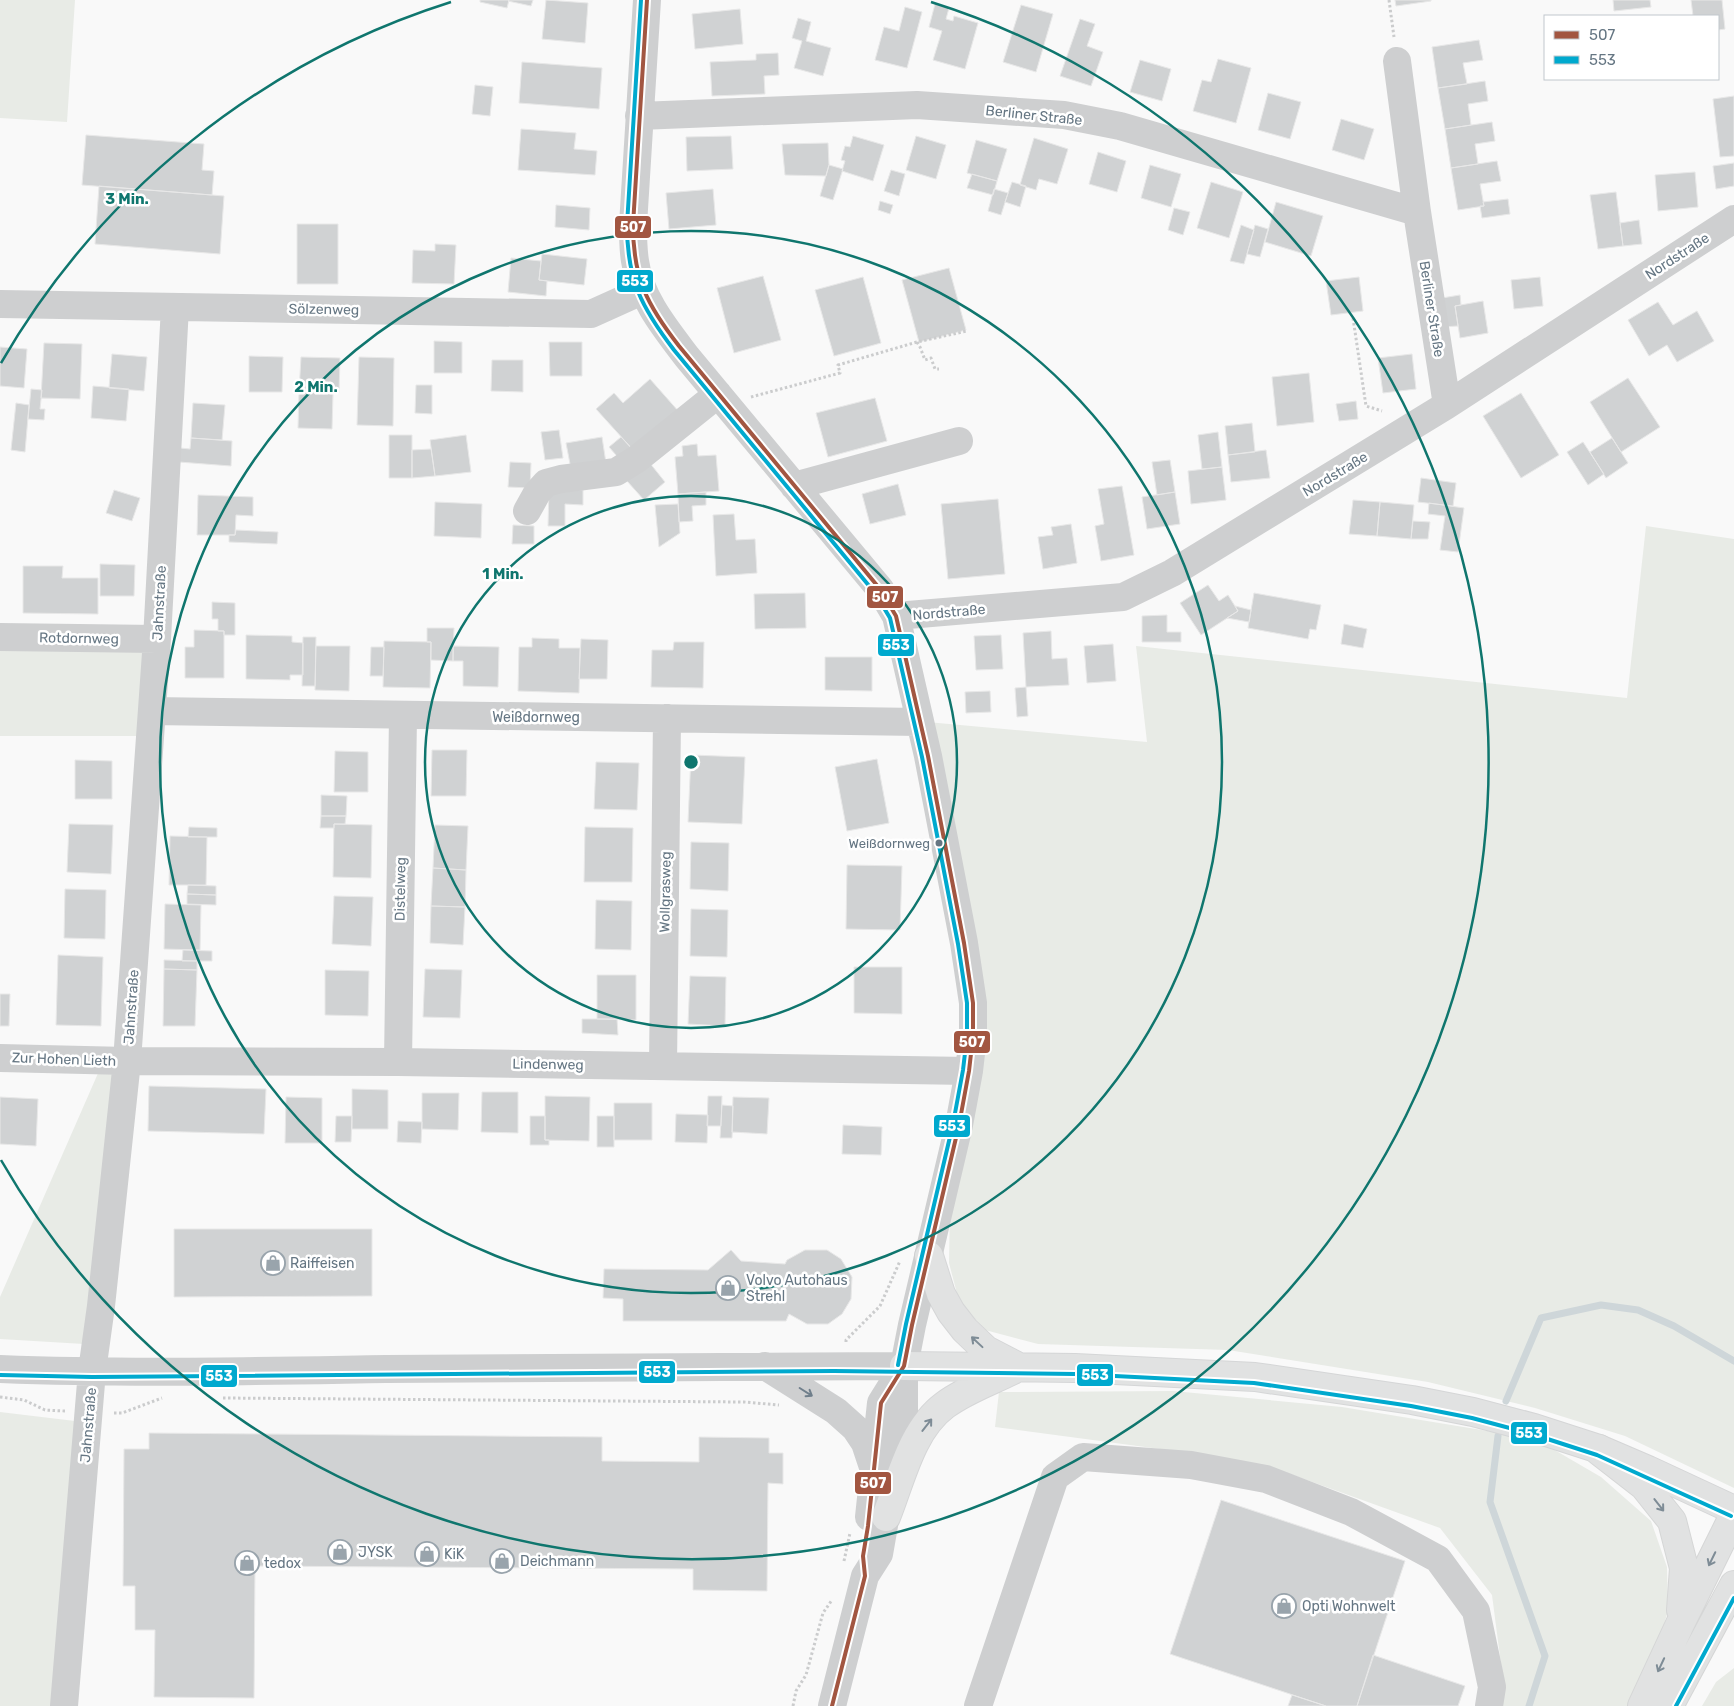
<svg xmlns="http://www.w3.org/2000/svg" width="1734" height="1706" font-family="Rubik,sans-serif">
<rect width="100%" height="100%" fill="#f9f9f9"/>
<path fill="#e8ebe6" d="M0,0H75L67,122L0,118Z
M1646,526L1734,539V1488L1625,1436L1535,1408L1428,1382L1228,1350L1038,1344L985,1330L959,1301L949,1263L950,1208L982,1072L927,722L1147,742L1136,646L1627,698Z
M0,647H149L145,736H0Z
M99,1071H118L84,1344L0,1339V1297Z
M1173,1391L1342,1407L1506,1434L1546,1445L1601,1477L1651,1521L1667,1567L1668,1611L1655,1654L1630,1706H1498L1502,1672L1492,1595L1440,1528L1268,1466L1220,1457L995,1427L999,1392Z
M0,1412L75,1421L54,1706H0Z
M1734,1668V1706H1702L1716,1682Z"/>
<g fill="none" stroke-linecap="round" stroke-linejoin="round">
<path stroke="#ced6d9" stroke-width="7" d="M1506,1401L1541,1318L1601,1305L1638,1310L1674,1326L1734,1361
M1498,1436L1490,1502L1545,1656L1529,1706"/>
</g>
<path fill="#d0d2d3" stroke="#e8e8e8" d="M480,0H509L507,8L480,2Z
M509,0H533L531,6L508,1Z
M546,0L588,3L585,43L542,39Z
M1395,0H1431V1L1396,6Z
M1613,0H1650L1651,7L1614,11Z
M1691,0H1722L1725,29L1718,30V16H1693Z
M935,4L949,8L946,19L953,21L954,16L978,23L965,69L933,60L942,31L929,27Z
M1021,5L1053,14L1036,72L1003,62Z
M905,7L922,12L907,68L875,60L884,27L899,31Z
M740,9L743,44L695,49L692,14Z
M798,18L811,22L806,41L831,48L823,76L794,68L802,41L792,38Z
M1080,19L1095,24L1087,46L1103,52L1091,86L1060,76Z
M1479,40L1483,60L1463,63L1467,84L1438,88L1432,47Z
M778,53L779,75L764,76L765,94L712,96L710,62L756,60V54Z
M1218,59L1251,68L1236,123L1193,111L1202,80L1211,82Z
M1140,60L1171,69L1162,101L1130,92Z
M522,62L602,68L599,109L519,103Z
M1485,81L1488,101L1468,104L1471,125L1445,129L1438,88Z
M475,85L493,87L490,116L472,114Z
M1268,93L1301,102L1290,139L1258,130Z
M1734,96V156L1720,157L1713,99Z
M1341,119L1374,129L1364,160L1332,150Z
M1492,122L1495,141L1475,144L1478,164L1451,168L1445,129Z
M521,129L576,133L574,149L597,151L595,175L518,170Z
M86,135L204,144L202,170L214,171L212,195L82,185Z
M731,136L733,169L687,171L686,137Z
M853,136L884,145L873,181L842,171L845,161L841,160L845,146L850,147Z
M916,136L946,145L936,179L906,170Z
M1034,138L1068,149L1057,184L1039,179L1036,190L1020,185Z
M976,140L1007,149L997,181L967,173Z
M828,143L829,165L826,176L785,175L782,144Z
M1098,152L1126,161L1117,192L1089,184Z
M1497,161L1501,181L1480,184L1484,206L1458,210L1451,168Z
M1734,163V186L1716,189L1713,166Z
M829,165L843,169L833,200L820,196Z
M1150,165L1181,174L1171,207L1141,198Z
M891,170L905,174L899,196L884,191Z
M1695,172L1698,207L1658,211L1655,175Z
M972,174L997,181L993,195L967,188Z
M1012,182L1026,186L1020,207L1005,202Z
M1211,182L1243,192L1229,238L1197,228Z
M99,186L224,196L220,254L95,244Z
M713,189L716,225L669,229L666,193Z
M994,189L1008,193L1001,215L988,211Z
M1616,192L1623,246L1598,249L1590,195Z
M1508,199L1510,214L1482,218L1480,206H1484L1483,202Z
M880,201L893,205L890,214L878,210Z
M1276,202L1323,216L1311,256L1265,242Z
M556,205L590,208L589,230L555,227Z
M1174,208L1190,212L1183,235L1168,230Z
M1639,220L1642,244L1623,246L1620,223Z
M297,224H338V284H297Z
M1241,225L1254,230L1244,264L1230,261Z
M1255,225L1268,229L1260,257L1247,254Z
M435,244L456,245L454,284L412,283L413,250L435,251Z
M542,254L587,259L584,285L539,280Z
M511,258L541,261L539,280L547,281L546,296L508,292Z
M949,268L966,330L919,342L902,280Z
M763,276L781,340L734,353L717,288Z
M863,277L881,343L834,356L815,290Z
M1359,277L1363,311L1331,315L1326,281Z
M1540,277L1543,306L1514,309L1511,280Z
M1460,295L1461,305L1455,306L1458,326L1441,327L1436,299Z
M1483,301L1488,333L1460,338L1455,306Z
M1658,302L1673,325L1697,311L1714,341L1677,362L1667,345L1649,356L1628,320Z
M434,341L462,342V373H434Z
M549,342H582V376H550Z
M44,343L82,344L80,399L41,398Z
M0,347L27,349L24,388L0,386Z
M112,354L147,357L144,391L109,388Z
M1412,354L1416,389L1383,393L1378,358Z
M249,356L283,357L282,392H249Z
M301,357L340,358L339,393L299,392Z
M359,357L394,358L393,426L357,425Z
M492,360H523V392L491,391Z
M1309,373L1314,422L1277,426L1272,377Z
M1628,378L1660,427L1621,452L1590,402Z
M650,379L680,413L635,452L596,409L614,393L623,403Z
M416,385H432V414L415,413Z
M93,386L129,389L126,421L91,418Z
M31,389L42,390L40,409H45L44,420L28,419Z
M299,392L333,393L332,429L298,428Z
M1521,393L1559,455L1521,478L1483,416Z
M875,398L887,441L828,457L816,413Z
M1356,401L1358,419L1339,421L1336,404Z
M16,403L29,405L25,452L11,450Z
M193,403L225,405L222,440L191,438Z
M1252,423L1255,452L1228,455L1225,426Z
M559,430L563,458L545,460L541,432Z
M1218,432L1222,467L1202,469L1198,435Z
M389,435H412V478H389Z
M466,435L471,472L435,476L430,440Z
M602,437L606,463L571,469L566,443Z
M621,437L635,452L623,463L609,447Z
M191,438L232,441L231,466L179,462L180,448L190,449Z
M1612,438L1628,463L1606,478L1590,452Z
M1583,442L1604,474L1588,485L1567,452Z
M697,444L698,456L716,455L719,491L678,494L675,457L683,456L682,446Z
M431,449L435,476L412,478V450Z
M1266,450L1270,478L1231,482L1228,455Z
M1170,460L1175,492L1157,495L1152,462Z
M510,462L531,463L530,488L508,487Z
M649,462L665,482L644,500L627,481Z
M1222,467L1226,500L1191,504L1188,471Z
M1421,478L1456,483L1453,506L1418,502Z
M898,484L906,515L870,524L862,494Z
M1122,486L1134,555L1101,561L1095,526L1104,524L1098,489Z
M549,489L583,490V505L565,504V526H548Z
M114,490L140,498L132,521L106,513Z
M706,492V505L692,506L693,521L679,522L678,494Z
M1175,492L1180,524L1147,529L1142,497Z
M198,495L253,497V516L236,515L235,535H197Z
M998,499L1005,574L948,579L941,504Z
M1353,500L1380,502L1377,536L1349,534Z
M435,502L482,504L481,538L434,536Z
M1380,502L1414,505L1411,539L1377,536Z
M1429,503L1464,508L1458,552L1440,550L1445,516L1428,514Z
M678,504L680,533L659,547L655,505Z
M734,514L736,540L755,539L757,573L716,576L713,515Z
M1413,521L1430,522L1428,539H1411Z
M1071,524L1077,563L1043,569L1038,537L1053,535L1051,527Z
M513,525L534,526V544H512Z
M236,530L278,532L277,544L229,542V535H235Z
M100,564L135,565L134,596H100Z
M23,566H63L62,578H98V614L23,613Z
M1208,585L1219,601L1228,595L1238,611L1201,635L1180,603Z
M805,593L806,628L755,629L754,594Z
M1254,593L1321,605L1316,630L1310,629L1308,639L1248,628Z
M212,602L235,603V635H224V631H218V619H212Z
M1235,606L1251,610L1249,622L1227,618L1238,611Z
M1167,615V632H1181V642H1142V616Z
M1344,624L1367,629L1363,648L1341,644Z
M427,628H454L453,661L431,660V642H427Z
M194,630L224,631V678H185V647H194Z
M1051,631L1052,659L1067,658L1069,685L1026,687L1023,633Z
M246,635L292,636V642L303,643V675H290V680L246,679Z
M1001,635L1003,669L976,670L974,636Z
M303,637H316L315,686H302Z
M532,638L559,639V648H580L579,693L518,691L519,647H532Z
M581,639L608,640L607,679H579Z
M384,641L431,642L430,688L383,687Z
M674,642H704L703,688L651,687L652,650H673Z
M1113,644L1116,681L1087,683L1084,646Z
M316,646H350L349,691L315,690Z
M453,646L499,647L498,687L463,686V661H453Z
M371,647H384L383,676H370Z
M825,657H872V691L825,690Z
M1026,687L1028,716L1017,717L1015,688Z
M990,691L991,712L966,713L965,692Z
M432,750H467L466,796H431Z
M335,751L368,752V792H334Z
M691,755L745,757L742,824L688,822Z
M877,759L889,823L847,831L835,767Z
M75,760L112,761V799H75Z
M596,762L639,763L637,810L594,809Z
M321,795L347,796L346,816H321Z
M321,816H346L345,824H334V828H320Z
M69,824L113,825L111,874L67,872Z
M334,824L372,825L371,878L333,877Z
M435,825L468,826L466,870L433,868Z
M189,827L217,828V837H188Z
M585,827L633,828L632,882H584Z
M170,836L207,837L206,885H169Z
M691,842L729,843L728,891L690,889Z
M847,865L902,866L900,930L846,929Z
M433,868L466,870L465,907L431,906Z
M188,885L216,886V895L187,894Z
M65,889L106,890L105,939L64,938Z
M187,894L216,895V905L187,904Z
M334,896L373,897L371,946L332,944Z
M596,900L632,901L631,950L595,949Z
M165,904L201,905L200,950L164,949Z
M431,906L465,907L463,945L430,943Z
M691,909L728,910L727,957L690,956Z
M183,950L212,951V961H182Z
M58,955L103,957L101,1026L56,1025Z
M164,960L197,961V970L164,969Z
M854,967H902V1014L854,1013Z
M164,969L197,970L195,1026H163Z
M425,969L462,970L460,1018L423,1017Z
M325,970L369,971L368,1016L325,1015Z
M597,975H636V1020L597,1019Z
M690,976L726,977L725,1026L688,1024Z
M0,994H10L9,1026H0Z
M582,1019H617L618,1035L582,1033Z
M149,1086L266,1089L264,1134L148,1131Z
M352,1089L388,1090V1129H352Z
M482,1092H518V1133L481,1132Z
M422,1093H459L458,1130L422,1129Z
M545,1096L590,1097L589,1141L545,1140Z
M708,1096H722L721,1126H707Z
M0,1097L38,1099L36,1146L0,1144Z
M286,1097L322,1098V1143H285Z
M733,1097L769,1098L767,1134L732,1132Z
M614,1103H652V1140H614Z
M722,1105L733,1106L732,1138H720Z
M676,1114L708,1115L707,1143L675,1142Z
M336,1116H352L351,1142H335Z
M530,1116H545V1140H549V1145H530Z
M597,1116H614V1147H597Z
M398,1121L422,1122L421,1143L397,1142Z
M843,1125L882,1127L881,1155L842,1154Z
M174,1229H372V1296L174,1297Z
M731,1250L741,1261L785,1264L787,1260L805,1250H827L841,1259L852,1277L851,1299L842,1314L828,1324H807L789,1314L786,1321H623V1299L603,1298L604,1269L708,1270Z
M149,1433L602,1437V1461L699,1462V1437L769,1438V1453H783V1484L768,1483L767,1591L693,1590V1569L255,1566L254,1698L154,1697L155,1630H135V1586H123L124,1449H149Z
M1221,1500L1405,1561L1357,1706H1326L1170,1654Z
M1373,1655L1465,1686L1458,1706H1357Z
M1292,1695L1326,1706H1288Z"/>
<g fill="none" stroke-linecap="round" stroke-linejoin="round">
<defs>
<path id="major" d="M929,1256L941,1294L951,1312L965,1330L986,1350L1015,1365
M904,1366L1075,1368L1255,1377L1412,1400L1473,1412L1534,1428L1599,1449L1648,1470L1734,1510
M886,1517C901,1480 911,1430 945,1405C965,1390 991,1381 1013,1370"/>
<path id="highway" d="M1599,1449V1451L1644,1486L1672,1521L1684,1568L1681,1610
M1642,1706L1680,1624L1734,1515
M1669,1706L1734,1585"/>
</defs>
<use href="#major" stroke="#d5d6d7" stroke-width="30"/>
<use href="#highway" stroke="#d5d6d6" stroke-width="30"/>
<path stroke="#cbcccd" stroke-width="3" stroke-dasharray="2.5 2.5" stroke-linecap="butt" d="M1389,0L1394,37
M1353,318L1366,406L1382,411
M917,342L920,347L925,360L931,358L935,369H939
M751,397L840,373L838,365L917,342L967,331
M846,1342V1340L880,1306L900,1261
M0,1397L24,1400L45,1410L65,1411
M223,1398L744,1402L779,1405
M114,1413H122L162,1398
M844,1561L850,1533
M793,1706L796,1691L806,1675L823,1613L832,1600"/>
<path stroke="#cecfd0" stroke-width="28" d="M647,0L633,225C633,237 633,249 635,261C640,298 665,328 687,357L880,589L896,616L928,756L964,943L973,1003V1036L969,1071L959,1125L912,1325L904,1366V1411L879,1554L865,1576L832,1706
M1397,61L1417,212L1447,405
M639,116L917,105L1064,115L1120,126L1417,212
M0,304L591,314L642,291
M794,486L959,441
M527,511L537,493L546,483L561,479L616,472L637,459L718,394
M896,616L1123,597L1172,573L1447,405L1734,219
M0,637L157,639
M152,711L920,722
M0,1058L127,1061L398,1062L969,1071
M398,1062L403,716
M663,1066L667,718
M765,1366L836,1411L855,1428L865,1443L873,1467
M0,1369C128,1374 258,1371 386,1369C559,1367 732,1366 904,1366
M869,1517L881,1403L904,1366
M64,1706L92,1371L101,1306L127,1061L157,639L175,307
M978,1706L1055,1477L1083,1457L1191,1465L1266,1479L1351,1512L1438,1559L1476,1611L1492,1687L1489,1706"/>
<use href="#major" stroke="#e1e2e2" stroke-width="28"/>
<use href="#highway" stroke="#e1e2e2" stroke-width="28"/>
<defs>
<path id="bus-1" d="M647,0L633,225C633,278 647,305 679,346L880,589L896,616L928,756L964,943L973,1003V1036L969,1071L959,1125L912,1325L904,1366L881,1403L868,1526L863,1556L865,1576L832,1706"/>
<path id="bus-2" d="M641,0L627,225C627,279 641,307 674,350L875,593L890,618L922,757L958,944L967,1003V1036L963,1070L953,1124L906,1324L898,1365
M0,1375L92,1377L834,1371L1075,1374L1254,1383L1411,1406L1472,1418L1532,1434L1597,1455L1731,1516
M1676,1706L1734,1598"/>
</defs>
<use href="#bus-1" stroke="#fff" stroke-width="8"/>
<use href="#bus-2" stroke="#fff" stroke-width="8"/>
<use href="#bus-1" stroke="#a25641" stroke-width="4"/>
<use href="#bus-2" stroke="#00a9ce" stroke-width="4"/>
</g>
<defs><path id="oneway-shaft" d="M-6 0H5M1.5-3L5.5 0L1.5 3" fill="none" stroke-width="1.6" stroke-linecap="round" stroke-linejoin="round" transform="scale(1.25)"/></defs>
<g stroke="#7e8c96">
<use href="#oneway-shaft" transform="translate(977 1342) rotate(-137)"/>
<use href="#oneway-shaft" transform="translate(927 1425) rotate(-52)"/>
<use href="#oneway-shaft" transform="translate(1659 1505) rotate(52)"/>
<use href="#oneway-shaft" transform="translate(1712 1559) rotate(116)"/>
<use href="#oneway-shaft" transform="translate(1661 1665) rotate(115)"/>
</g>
<use stroke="#707f8b" href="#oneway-shaft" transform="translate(806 1392) rotate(32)"/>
<g fill="none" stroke="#0f766e" stroke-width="2.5">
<circle cx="691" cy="762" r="266"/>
<circle cx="691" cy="762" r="531"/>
<path d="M1 363A797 797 0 0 1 451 2M931 2A797 797 0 1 1 1 1160"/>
</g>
<defs>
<symbol id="shop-ring" viewBox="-11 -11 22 22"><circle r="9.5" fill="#fff" stroke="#99a4ac" stroke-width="1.5"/><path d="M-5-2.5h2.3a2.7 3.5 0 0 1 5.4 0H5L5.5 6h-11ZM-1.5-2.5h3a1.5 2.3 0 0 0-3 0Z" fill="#99a4ac"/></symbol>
</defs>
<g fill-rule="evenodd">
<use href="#shop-ring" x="259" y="1249" width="28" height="28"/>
<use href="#shop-ring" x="714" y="1274" width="28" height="28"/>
<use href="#shop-ring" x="326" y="1538" width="28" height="28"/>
<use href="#shop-ring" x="413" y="1540" width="28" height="28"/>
<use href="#shop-ring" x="488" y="1547" width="28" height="28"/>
<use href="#shop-ring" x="233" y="1549" width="28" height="28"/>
<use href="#shop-ring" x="1270" y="1592" width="28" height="28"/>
</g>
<circle fill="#657683" stroke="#fff" stroke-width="2" cx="939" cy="843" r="4.5"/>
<g text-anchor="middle" stroke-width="5" stroke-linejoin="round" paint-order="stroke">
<g font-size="13" fill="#657683" stroke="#fff" text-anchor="end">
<text x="930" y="848">Weißdornweg</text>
</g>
<g font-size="14" fill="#657683" stroke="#fff">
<text transform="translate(1034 115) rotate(6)" y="5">Berliner Straße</text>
<text transform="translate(1677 256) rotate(-33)" y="5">Nordstraße</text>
<text transform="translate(324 309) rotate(1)" y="5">Sölzenweg</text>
<text transform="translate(1432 309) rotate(81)" y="5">Berliner Straße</text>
<text transform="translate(1335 474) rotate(-31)" y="5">Nordstraße</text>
<text transform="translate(159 603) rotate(-87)" y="5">Jahnstraße</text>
<text transform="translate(949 612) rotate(-5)" y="5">Nordstraße</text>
<text transform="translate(79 638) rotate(1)" y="5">Rotdornweg</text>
<text x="536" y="722">Weißdornweg</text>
<text transform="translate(400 889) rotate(-89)" y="5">Distelweg</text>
<text transform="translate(665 892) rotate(-89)" y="5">Wollgrasweg</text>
<text transform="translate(131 1007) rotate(-86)" y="5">Jahnstraße</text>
<text transform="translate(64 1059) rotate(2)" y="5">Zur Hohen Lieth</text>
<text transform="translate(548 1064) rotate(1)" y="5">Lindenweg</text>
<text transform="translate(88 1425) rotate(-85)" y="5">Jahnstraße</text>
</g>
<g font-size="14" fill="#657683" stroke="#fff" text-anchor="start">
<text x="290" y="1268">Raiffeisen</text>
<text x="746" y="1285">Volvo Autohaus<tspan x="746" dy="16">Strehl</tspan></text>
<text x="358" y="1557">JYSK</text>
<text x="444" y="1559">KiK</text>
<text x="520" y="1566">Deichmann</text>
<text x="264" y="1568">tedox</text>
<text x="1302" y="1611">Opti Wohnwelt</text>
</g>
</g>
<circle cx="691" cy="762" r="8" fill="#0f766e" stroke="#fff" stroke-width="2.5"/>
<g font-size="15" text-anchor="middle" font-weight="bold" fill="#0f766e" stroke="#fff" stroke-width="5" stroke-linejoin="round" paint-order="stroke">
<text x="127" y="204">3 Min.</text>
<text x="316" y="392">2 Min.</text>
<text x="503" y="579">1 Min.</text>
</g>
<g stroke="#fff" stroke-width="2">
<rect x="614" y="215" width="38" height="24" rx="5" fill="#a25641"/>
<rect x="616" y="269" width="38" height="24" rx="5" fill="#00a9ce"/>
<rect x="866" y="585" width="38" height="24" rx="5" fill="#a25641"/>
<rect x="877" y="633" width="38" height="24" rx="5" fill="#00a9ce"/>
<rect x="953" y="1030" width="38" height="24" rx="5" fill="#a25641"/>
<rect x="933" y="1114" width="38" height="24" rx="5" fill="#00a9ce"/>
<rect x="638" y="1360" width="38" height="24" rx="5" fill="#00a9ce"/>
<rect x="1076" y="1363" width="38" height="24" rx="5" fill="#00a9ce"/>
<rect x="200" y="1364" width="38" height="24" rx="5" fill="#00a9ce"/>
<rect x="1510" y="1421" width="38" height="24" rx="5" fill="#00a9ce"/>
<rect x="854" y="1471" width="38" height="24" rx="5" fill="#a25641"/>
</g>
<g font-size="14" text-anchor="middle" font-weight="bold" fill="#fff">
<text x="633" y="232">507</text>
<text x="635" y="286">553</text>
<text x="885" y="602">507</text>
<text x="896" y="650">553</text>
<text x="972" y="1047">507</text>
<text x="952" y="1131">553</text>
<text x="657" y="1377">553</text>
<text x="1095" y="1380">553</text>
<text x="219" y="1381">553</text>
<text x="1529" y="1438">553</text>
<text x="873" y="1488">507</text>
</g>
<rect x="1544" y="15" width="175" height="65" fill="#ffffff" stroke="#c1c8cd"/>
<rect x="1554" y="31" width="25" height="8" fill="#a25641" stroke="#c1c8cd"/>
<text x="1589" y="40" font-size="15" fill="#657683">507</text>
<rect x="1554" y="56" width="25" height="8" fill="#00a9ce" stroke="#c1c8cd"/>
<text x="1589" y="65" font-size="15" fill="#657683">553</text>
</svg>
